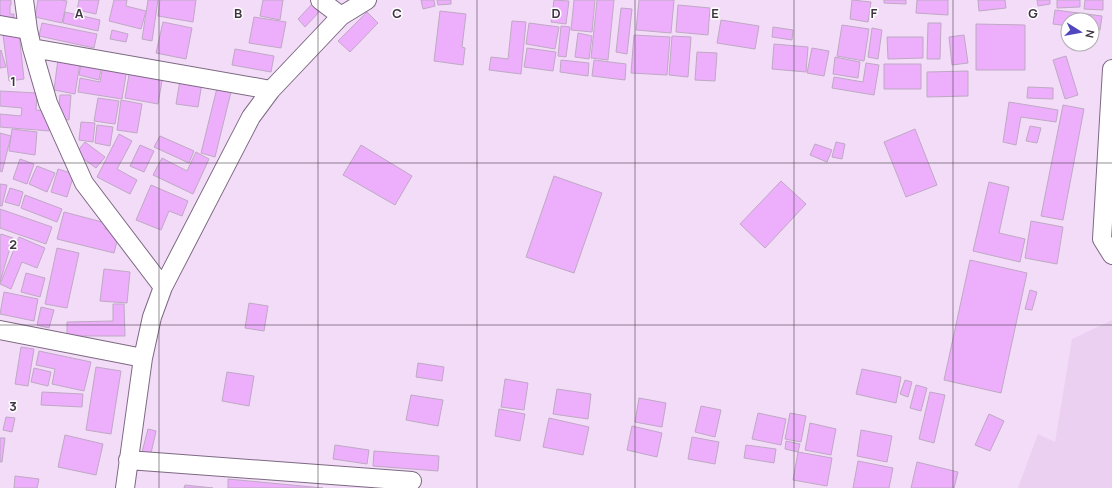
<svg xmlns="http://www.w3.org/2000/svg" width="1112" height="488" font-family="Manrope,sans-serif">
<rect width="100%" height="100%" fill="#f3dcf8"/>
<path fill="#ebd0f2" d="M1112,320V488H1018L1038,434L1055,442L1072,339Z"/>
<path fill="#edaffc" stroke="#bea9c3" d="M0,0H11V5H10V14H14V21H0Z
M38,0H61L67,1L62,23L35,17Z
M79,0H99L96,14L77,10Z
M114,0H127L126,6L146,11L141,29L109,21Z
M148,0H158L152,41L142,39Z
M160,0H196L193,22L158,16Z
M263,0H283L280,20L260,16Z
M421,0H434L435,6L423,9Z
M437,0H451V4L438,5Z
M554,0L569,1L566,24L551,22Z
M574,0H595L592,32L571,30Z
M597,0H614L608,60L591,58Z
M639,0H674L671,33L636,30Z
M852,0L871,2L868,22L850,19Z
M884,0H906V4L884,3Z
M917,0H948V15L916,13Z
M978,0H1005L1006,8L979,11Z
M1037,0H1050V4L1038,6Z
M1057,0H1080V7L1057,8Z
M1085,0H1103V10L1084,9Z
M313,3L321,10L305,27L298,19Z
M678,5L710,8L708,35L676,32Z
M621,8L632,9L627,54L616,52Z
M1055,10L1102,16L1100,30L1092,29V20H1068V26L1053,24Z
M440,11L466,14L462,47L465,48L463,65L434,61Z
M65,12L100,20L98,31L63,23Z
M367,12L378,23L350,52L338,41Z
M254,17L286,22L281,48L249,43Z
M721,20L759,26L755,49L717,43Z
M512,21L526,22L521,74L489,70L491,57L508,59Z
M163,22L192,28L186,59L156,53Z
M42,23L97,34L94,48L39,36Z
M529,23L559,27L555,49L526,44Z
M928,23H941L940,59H927Z
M976,24L1025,25V70H976Z
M842,25L869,29L864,61L837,56Z
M561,26L570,27L566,57L558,56Z
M773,27L793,30L792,40L772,37Z
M872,28L882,30L878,59L868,57Z
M112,30L128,34L126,42L110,39Z
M19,33L24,79L9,81L3,35Z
M578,33L592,36L589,59L575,57Z
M634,35L670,37L667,75L631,73Z
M964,35L968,63L952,65L949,37Z
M672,36L691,37L688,77L669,75Z
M887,37H923V58L888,59Z
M774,44L808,47L806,72L772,69Z
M527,48L556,52L553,71L524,67Z
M812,48L829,51L824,76L807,73Z
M235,49L274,56L271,72L232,65Z
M1,50L6,67L0,68V51Z
M697,52L717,53L715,81L695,80Z
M1066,56L1078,95L1065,99L1053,60Z
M835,57L860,62L858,78L833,74Z
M58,59L80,63L75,94L54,90Z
M561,60L589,63L588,76L560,72Z
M594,60L626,64L625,80L592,76Z
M866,63L879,65L874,95L832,88L834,77L863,82Z
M81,64L101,69L99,80L79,75Z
M884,64H921V89H884Z
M103,66L127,69L122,99L78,92L80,78L100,82Z
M130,69L163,75L158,104L125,98Z
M968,71V96L927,97V72Z
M180,80L202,83L198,107L176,104Z
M218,84L232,88L215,157L201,153Z
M1028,87L1053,88V99L1027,98Z
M0,91L37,93L36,110L50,111L49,131L0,127V114L21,116L22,108L0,106Z
M60,95H71L69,120L58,119Z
M98,98L119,101L115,124L94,121Z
M121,100L142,104L137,133L117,130Z
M1009,102L1058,110L1056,122L1021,117L1016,145L1003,142Z
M1063,105L1084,109L1063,220L1041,216Z
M81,122L95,123L93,142L79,140Z
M97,125L113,127L110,146L95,143Z
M1030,126L1041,128L1037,143L1026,141Z
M12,129L37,132L35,155L9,151Z
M915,129L937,185L906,197L884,142Z
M0,133L11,136L2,172L0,171Z
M119,134L132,141L117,169L137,180L130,194L97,177Z
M160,136L194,151L189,163L154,147Z
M85,142L105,157L96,168L76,153Z
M836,142L845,144L842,159L832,157Z
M815,144L832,150L827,162L810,155Z
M140,145L154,151L144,172L130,166Z
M361,145L412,176L395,205L343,175Z
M196,152L209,159L193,194L153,175L162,158L187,171Z
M20,159L34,164L27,184L13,179Z
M37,166L55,173L47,192L29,184Z
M58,169L74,174L67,197L51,192Z
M554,176L602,193L574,273L526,257Z
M781,181L806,204L765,248L740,224Z
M989,182L1009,187L999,233L1025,239L1020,262L973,251Z
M0,184L7,185L2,206H0Z
M151,185L188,201L182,216L169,211L161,230L136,220Z
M10,188L23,192L19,206L5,202Z
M25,195L62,209L57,222L21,208Z
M0,209L52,227L46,244L0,228Z
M64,212L106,223L105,229L119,233L114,253L57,239Z
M1031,221L1063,227L1057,264L1025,258Z
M1,234L13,238L0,282V236Z
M19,237L45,248L37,268L22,262L11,289L0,284Z
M57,248L79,253L67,308L45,304Z
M970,260L1027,273L1001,393L944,380Z
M104,269L130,272L127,303L100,301Z
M26,273L45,278L40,297L21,292Z
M1030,290L1037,292L1032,310L1025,309Z
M4,292L38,299L34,321L0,314Z
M249,303L268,306L264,331L245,328Z
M113,304H124L125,336H67V322L113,321Z
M41,307L54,310L49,328L37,325Z
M21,347L34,349L28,386L15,384Z
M39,351L91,362L84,391L52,384L55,369L36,365Z
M418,363L444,367L442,381L416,377Z
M96,367L121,371L111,434L86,430Z
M34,368L51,372L48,386L31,382Z
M862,369L901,377L896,403L856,394Z
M227,372L254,376L249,406L222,401Z
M505,379L528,383L524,410L501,407Z
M905,380L912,382L908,397L900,394Z
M916,385L927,388L921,411L910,408Z
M557,389L591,394L588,419L553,414Z
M42,392L83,394L82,407L41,405Z
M930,392L945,395L934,443L919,439Z
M411,395L443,400L438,426L406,420Z
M639,398L666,403L662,427L635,422Z
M701,406L721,410L715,437L695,432Z
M499,409L525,414L520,441L495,436Z
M758,413L786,419L781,445L752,439Z
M790,413L806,416L801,442L785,439Z
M989,414L1004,421L990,451L975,445Z
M6,417L15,418L12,432L3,430Z
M549,418L589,427L583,455L543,447Z
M810,423L836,429L831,455L805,450Z
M632,426L662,433L657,457L627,450Z
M148,429L156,431L150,458L141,456Z
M861,430L892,436L887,462L857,456Z
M65,435L103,444L96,475L58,467Z
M692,437L719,442L715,464L688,459Z
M0,438H5L2,462H0Z
M786,441L800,444L798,452L785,449Z
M335,445L369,450L367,464L333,459Z
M746,445L776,449L774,463L744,458Z
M374,451L439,456L438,471L373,466Z
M798,452L832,458L827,486L793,480Z
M858,461L893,468L889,488H853Z
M917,462L958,472L954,488H911Z
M15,476L39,479L37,488H14Z
M228,479L323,488H228Z
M185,485L213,488H184Z"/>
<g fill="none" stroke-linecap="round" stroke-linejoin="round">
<defs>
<path id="minor" d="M24,0L28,30L32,48L48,103L84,183L163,287
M320,0L341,16
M0,25L28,30
M32,48L271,90
M1112,69L1102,239L1112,255
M0,330L143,358
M128,460L412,481
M125,488L143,358L152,317L163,287L251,117L271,90L341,16L367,0"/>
</defs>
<use href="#minor" stroke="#7d6982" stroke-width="20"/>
<use href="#minor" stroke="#fff" stroke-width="18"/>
</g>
<path fill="none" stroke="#3d343f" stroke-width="1" stroke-opacity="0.55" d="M159,0V488M318,0V488M477,0V488M635,0V488M794,0V488M953,0V488M0,163H1112M0,325H1112"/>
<g font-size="13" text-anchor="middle" font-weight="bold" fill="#3d343f" stroke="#fff" stroke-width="3" stroke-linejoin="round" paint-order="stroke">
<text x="79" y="18">A</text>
<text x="238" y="18">B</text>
<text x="397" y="18">C</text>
<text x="556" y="18">D</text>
<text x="715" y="18">E</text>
<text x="874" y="18">F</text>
<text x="1033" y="18">G</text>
<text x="13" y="86">1</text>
<text x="13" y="249">2</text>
<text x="13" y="411">3</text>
</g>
<g transform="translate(1080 32) rotate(101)"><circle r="19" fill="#ffffff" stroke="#b1aeb2"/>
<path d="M0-3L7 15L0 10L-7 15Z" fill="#5047be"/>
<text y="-6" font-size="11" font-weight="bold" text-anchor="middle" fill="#3d343f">N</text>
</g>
</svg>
